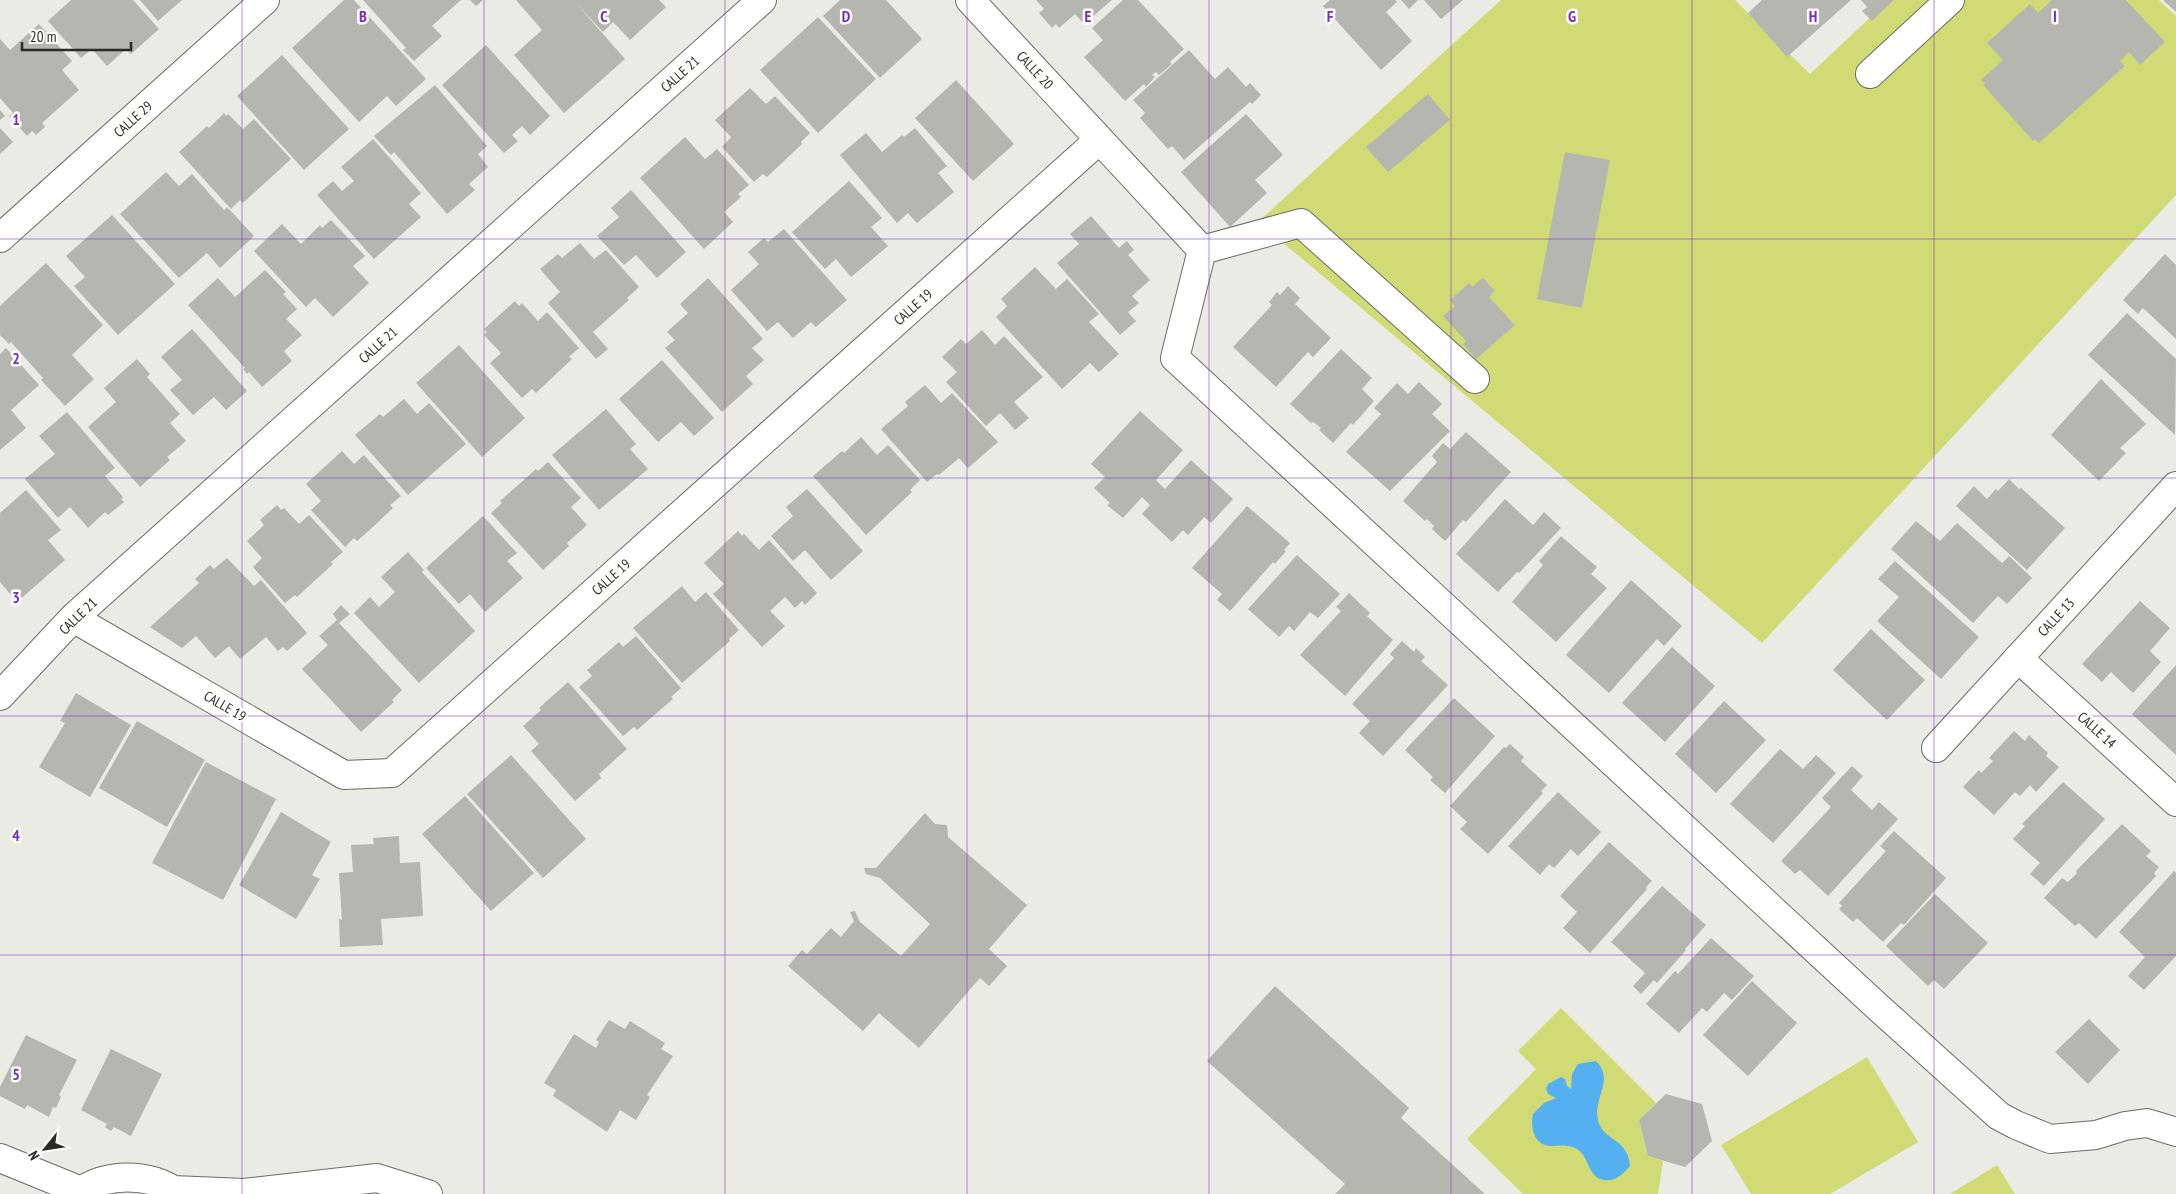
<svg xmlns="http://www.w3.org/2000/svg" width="2176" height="1194" font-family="'PT Sans Narrow',sans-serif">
<rect width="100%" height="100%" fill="#eaebe4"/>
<path fill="#d1db75" d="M1501,0H1735L1810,74L1889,0H2159L2176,16V195L1762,643L1258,222Z
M1561,1008L1656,1103L1639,1120L1648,1156L1663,1161L1658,1194H1523L1467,1139L1536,1069L1518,1051Z
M1867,1057L1918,1142L1830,1194H1751L1721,1145Z
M1997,1165L2015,1194H1950Z"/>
<path fill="#54b0f0" d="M1596,1061C1615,1080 1593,1097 1598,1120C1603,1142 1628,1137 1630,1166C1623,1174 1615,1182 1604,1180C1587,1177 1590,1157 1577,1149C1568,1144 1560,1146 1550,1146C1534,1145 1530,1127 1533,1114L1544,1103L1556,1098L1548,1094L1546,1088L1548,1084L1561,1077L1565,1079L1567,1086L1571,1089L1572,1074L1578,1064Z"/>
<path fill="#b5b6b0" d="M71,0H133L159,29L131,54L126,49L107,66L92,49L81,58L48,21Z
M140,0H182L158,21Z
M344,0H354L426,79L396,106L387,96L359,122L292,48Z
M363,0H461L432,26L442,36L414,61L403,50L406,48Z
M470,0H483L476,6Z
M516,0H659L666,7L630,40L613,22L603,32L575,2L625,59L564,113L514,55L542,30Z
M840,0H886L922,39L880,78L823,16Z
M1036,0H1112L1084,24L1075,14L1059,28L1056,24L1052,28L1039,13L1044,9Z
M1123,0H1138L1184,49L1170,62L1172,64L1159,75L1156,72L1152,75L1155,77L1146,87L1144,84L1125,101L1084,57L1103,40L1092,28Z
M1330,0H1395L1397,2L1386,12L1412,41L1381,70L1323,6Z
M1401,0H1418L1409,9Z
M1424,0H1463L1441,19Z
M1762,0H1851L1787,57L1748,13Z
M1861,0H1894L1872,21L1862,11L1867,7Z
M2052,0H2126L2165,42L2140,65L2129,52L2120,61L2125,66L2039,143L2035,139L2033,141L1983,85L1985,83L1981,80L2003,60L1987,43L2030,4L2038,13Z
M2163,0H2176V12Z
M818,17L876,79L818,133L760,70Z
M39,24L72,61L62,70L79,90L42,123L45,127L36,135L32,131L27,136L9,116L13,113L0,98V39L10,50Z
M486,45L550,116L530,135L522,126L512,135L518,141L504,153L442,85Z
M1189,50L1215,79L1228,67L1246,87L1250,83L1261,95L1252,104L1250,102L1184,160L1172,146L1168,149L1140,118L1145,113L1133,100Z
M282,55L349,129L304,170L237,96Z
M956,80L1014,144L973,181L915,118Z
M435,85L487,146L478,154L488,167L469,184L475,190L447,214L394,152L391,155L374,136Z
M750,88L766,104L775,96L810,133L801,142L802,144L767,177L763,174L754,182L722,147L731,137L715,120Z
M1428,94L1450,120L1388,172L1366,147Z
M0,110L5,116L0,120Z
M224,113L226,116L228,114L243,129L254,119L291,159L243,203L240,200L231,209L179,152L207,126L209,128Z
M1246,114L1283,155L1255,180L1267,193L1230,227L1181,172Z
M0,128L13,142L0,154Z
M915,128L947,166L938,173L954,192L917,223L908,213L897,223L840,155L866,133L882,152L902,135L904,137Z
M685,137L705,159L717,149L749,185L738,194L741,197L724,212L733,222L704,249L640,178Z
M373,139L421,193L409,204L421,217L374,259L317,195L333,181L342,191L354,181L341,167Z
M1565,152L1610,160L1582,308L1537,299Z
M166,172L179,186L192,174L224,210L227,207L254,236L220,268L207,253L179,278L120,214Z
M849,181L882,218L871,227L888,246L851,277L836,259L825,269L792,232Z
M631,190L686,252L657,278L636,255L624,265L597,236L619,217L611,208Z
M112,215L175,284L118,335L74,286L85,277L66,256Z
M1091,216L1119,248L1127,241L1134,250L1128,255L1150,280L1132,296L1139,303L1128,312L1136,321L1120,335L1057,263L1079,244L1070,234Z
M331,220L365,256L353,266L369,283L333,317L315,298L306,307L254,251L282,224L301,244L320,225L322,228Z
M784,229L847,300L816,327L811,322L793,338L778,322L767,331L731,290L759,264L748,252L764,238L768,242Z
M580,243L594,259L606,250L639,287L627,298L629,300L593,332L608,349L596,359L548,303L560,292L540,269L558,254L562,258Z
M2165,254L2176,265V339L2143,308L2138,314L2123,300Z
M46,263L103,325L72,355L94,379L65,406L41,380L43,378L11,342L9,344L0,335V306Z
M1035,267L1056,289L1067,279L1099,314L1089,322L1119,354L1099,372L1090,363L1062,389L996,317L1007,306L1001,299Z
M265,270L286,292L283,294L297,309L286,319L302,335L284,351L292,361L262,387L249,372L247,374L243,369L245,368L188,305L218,278L235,297Z
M708,278L763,339L752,348L764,360L746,376L753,384L722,412L665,348L675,340L667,332L688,313L680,304Z
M1483,278L1495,291L1489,297L1515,325L1476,359L1463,344L1466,341L1443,316L1455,306L1450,300L1469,283L1472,287Z
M1288,286L1300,298L1295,304L1331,338L1313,357L1308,352L1276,387L1233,347L1272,305L1269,302L1277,292L1280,295Z
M515,301L519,306L522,303L538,321L547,312L579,348L569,357L572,359L536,393L532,389L522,398L490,363L501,353L484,335L487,332L484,329Z
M2127,313L2176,359L2175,435L2088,355Z
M192,329L247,391L226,410L214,397L193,415L170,390L182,380L161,357Z
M982,330L995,345L1004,336L1043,377L1014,402L1029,418L1015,430L1000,413L986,426L946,382L957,372L942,357L961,339L966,344Z
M459,345L525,418L482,457L416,383Z
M6,348L39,385L11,410L26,428L0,450V354Z
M1341,349L1372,378L1362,389L1374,401L1353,425L1351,423L1333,443L1319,430L1321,428L1313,422L1311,423L1290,404Z
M137,359L150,374L147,377L180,414L170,423L186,441L167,457L170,460L140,487L88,427L116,402L104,388Z
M662,360L714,418L694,436L681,422L658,442L619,399Z
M2101,379L2146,424L2120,448L2126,453L2099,481L2051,435Z
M1419,382L1442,404L1432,414L1450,431L1390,491L1346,452L1381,414L1374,408L1397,383L1408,394Z
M925,385L941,403L952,393L998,442L968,468L959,458L939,475L937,474L927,482L881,429L908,406L905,402Z
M404,399L417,414L429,403L466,444L408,495L355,435L380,414L383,417Z
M606,409L636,444L630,449L648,469L599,510L552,455Z
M1140,411L1183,450L1156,480L1165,489L1191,460L1233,499L1211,523L1204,517L1188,535L1183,530L1172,542L1142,514L1150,505L1142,497L1123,518L1107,505L1110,503L1094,488L1105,477L1091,464Z
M67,412L115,468L105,476L123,497L121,499L124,502L108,515L105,512L88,528L70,507L58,518L25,479L55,454L39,436Z
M1466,432L1511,472L1466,522L1463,520L1445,541L1432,529L1434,526L1427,519L1425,521L1403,501L1437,462L1432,456L1443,443L1450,449Z
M861,437L877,455L888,445L920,480L910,490L912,492L866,535L813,476L842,451L844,453Z
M342,451L354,464L364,455L401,496L390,505L393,508L373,527L357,541L354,538L345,547L311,510L321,501L306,484Z
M548,462L581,498L571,507L587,525L567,543L569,546L543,570L491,513L502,503L500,501L536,469L538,471Z
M2009,479L2019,489L2021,488L2065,528L2027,570L1956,506L1974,486L1987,499L1996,489L1998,491Z
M807,489L863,551L831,580L805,550L793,561L771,536L793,516L786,507Z
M26,490L61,530L48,540L65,560L17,602L0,582V513Z
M1505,499L1533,525L1544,512L1561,528L1519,573L1517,572L1498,592L1456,554Z
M277,505L281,510L284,508L299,524L309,515L343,552L331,562L333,564L297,597L295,595L285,603L253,567L262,558L247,541L264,525L260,520Z
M1247,506L1290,543L1284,550L1286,551L1275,564L1273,562L1230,611L1217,600L1222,594L1192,568Z
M483,516L517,553L507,561L523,578L485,612L470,594L459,604L426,568Z
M1916,521L1940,541L1957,523L2002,563L2009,556L2032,578L2007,604L1998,596L1973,623L1891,549Z
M738,531L742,536L744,534L759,550L769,540L817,593L805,605L802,601L795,608L785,597L770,611L785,626L762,647L713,594L724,584L704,563Z
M1561,536L1597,567L1591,574L1607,588L1556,642L1512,602L1543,565L1539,561Z
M408,552L424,570L422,572L475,631L419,683L354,613L370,597L379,607L395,592L381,577Z
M1297,555L1340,594L1318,618L1310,612L1294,631L1289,626L1279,637L1248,609Z
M227,558L254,586L261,580L307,633L287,651L283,647L278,651L266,637L240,659L229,646L215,658L196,636L182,648L150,627L199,583L195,579L210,565L214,569Z
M1895,561L1979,637L1941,679L1877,621L1899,597L1878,579Z
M1631,580L1682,626L1664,646L1657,639L1609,693L1566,655Z
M682,586L695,602L706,592L739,630L729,639L730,641L682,683L633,628Z
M1349,593L1370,613L1367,616L1393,640L1345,696L1300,655L1341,611L1336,607Z
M2140,601L2170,628L2150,651L2161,662L2133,693L2111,672L2102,682L2082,664Z
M341,605L350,614L339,623L402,690L392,700L394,702L361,732L302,669L328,645L319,636L337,620L333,614Z
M1871,629L1925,680L1887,720L1833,670Z
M636,636L681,688L671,697L673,699L637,730L634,727L623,736L579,687L592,676L587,670L619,642L623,647Z
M1402,641L1414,652L1416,648L1425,657L1421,661L1448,685L1383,756L1359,733L1370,721L1352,704L1394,658L1390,654Z
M1672,647L1715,686L1665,742L1622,703Z
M2176,665V755L2132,714Z
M568,682L627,749L599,774L601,778L575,801L531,751L539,744L523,726L541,710L539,708Z
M76,693L131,725L90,797L39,767L65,723L60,721Z
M1454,698L1495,736L1445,793L1430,780L1433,777L1405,750Z
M1724,701L1766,740L1716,793L1675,754Z
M137,721L205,760L167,827L99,788Z
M2014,731L2025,741L2029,735L2048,753L2046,756L2059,767L2036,792L2030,785L2020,796L2015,792L1994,815L1963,787L1979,770L1981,773L1993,761L1989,758Z
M1510,744L1524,757L1521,761L1547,785L1541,791L1543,793L1488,854L1460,829L1467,822L1450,806L1504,747L1506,748Z
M1780,749L1803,769L1816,755L1836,773L1773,843L1730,804Z
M511,755L586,839L543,878L467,794Z
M206,762L276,799L223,900L152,863Z
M1852,766L1863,776L1851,790L1872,810L1879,802L1898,819L1828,896L1800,870L1795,874L1781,861L1831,807L1822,798Z
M2063,782L2105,819L2044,886L2030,874L2040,863L2013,839L2025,826L2022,824Z
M1558,792L1601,832L1578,856L1571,849L1554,868L1549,864L1540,875L1508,846Z
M465,796L534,873L491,911L422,834Z
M281,812L331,842L312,875L320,879L296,919L239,885Z
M925,813L935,824L947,825L948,837L1027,905L989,949L1007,966L989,986L980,978L919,1048L879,1013L863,1031L788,966L802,950L807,954L831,928L841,937L854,921L850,912L855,911L860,922L901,956L930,924L880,878L866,874L864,868H876Z
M2122,824L2151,851L2146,856L2159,867L2154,873L2156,876L2096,939L2079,923L2075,926L2044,898L2062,878L2068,882L2077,873L2076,871Z
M1894,831L1946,878L1904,925L1901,923L1883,942L1857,918L1853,922L1839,909L1842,906L1839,903L1886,851L1880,846Z
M399,836L400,863L420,862L423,916L381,919L383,945L340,947L339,919L342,920L339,873L353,872L351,845L374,844L373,838Z
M1609,842L1652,881L1646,887L1647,889L1590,953L1563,928L1577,912L1560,896Z
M2174,871L2176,873V956L2144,990L2128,976L2145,957L2119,932Z
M1662,886L1706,925L1685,949L1686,950L1657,983L1654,980L1641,994L1633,986L1645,973L1611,942Z
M1935,894L1988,943L1944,989L1934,980L1928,986L1886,946Z
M1711,938L1754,976L1732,1000L1724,993L1707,1012L1702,1008L1679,1033L1646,1004L1675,971L1678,974Z
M1752,981L1797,1023L1748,1076L1703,1035Z
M1275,986L1409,1108L1401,1118L1485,1194H1335L1345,1184L1207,1061Z
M2089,1019L2120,1050L2088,1084L2055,1052Z
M609,1020L625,1029L630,1021L665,1043L661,1049L673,1056L647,1095L650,1097L636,1120L620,1110L607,1132L553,1096L556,1090L544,1083L574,1034L596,1048L599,1042L596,1040Z
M26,1035L77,1060L59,1095L61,1097L56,1108L53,1107L49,1117L27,1105L25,1109L0,1096V1087Z
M111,1049L162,1074L131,1136L114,1127L111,1131L105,1127L107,1124L81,1110Z
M1666,1094L1702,1104L1712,1141L1685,1167L1648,1156L1639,1120Z"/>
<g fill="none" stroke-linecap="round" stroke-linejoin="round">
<defs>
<path id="minor" d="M970,0L1202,250L1175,358L1880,1009L1999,1116L2016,1125L2050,1139L2096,1135L2125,1126L2147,1123L2176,1132
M1870,74L1950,0
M0,238L265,0
M1202,250L1301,223L1475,379
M73,618L344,775L392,773L1099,140
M2018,658L2176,802
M0,696L73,618L762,0
M1936,748L2176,486
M0,1158L81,1191
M173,1190L244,1193L377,1178L428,1194
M78,1194C102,1172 153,1172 178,1194"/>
</defs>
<use href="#minor" stroke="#6b6c66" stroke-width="30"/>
<use href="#minor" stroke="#fff" stroke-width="28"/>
</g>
<path fill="none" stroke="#7b2cbf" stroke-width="1" stroke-opacity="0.55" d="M242,0V1194M484,0V1194M725,0V1194M967,0V1194M1209,0V1194M1451,0V1194M1692,0V1194M1934,0V1194M0,239H2176M0,478H2176M0,716H2176M0,955H2176"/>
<g text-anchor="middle" stroke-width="5" stroke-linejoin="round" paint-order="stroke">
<g font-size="14" fill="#2a2a28" stroke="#fffffe">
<text transform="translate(1035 70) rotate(47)" y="5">CALLE 20</text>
<text transform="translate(680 74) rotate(-42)" y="5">CALLE 21</text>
<text transform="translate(133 119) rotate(-42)" y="5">CALLE 29</text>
<text transform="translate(913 307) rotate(-42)" y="5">CALLE 19</text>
<text transform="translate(378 345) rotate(-42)" y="5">CALLE 21</text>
<text transform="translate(611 577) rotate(-42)" y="5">CALLE 19</text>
<text transform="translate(78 616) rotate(-44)" y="5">CALLE 21</text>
<text transform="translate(2056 617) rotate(-47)" y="5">CALLE 13</text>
<text transform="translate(225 706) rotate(30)" y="5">CALLE 19</text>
<text transform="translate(2097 730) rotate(42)" y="5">CALLE 14</text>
</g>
</g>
<g font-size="16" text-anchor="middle" font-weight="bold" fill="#7b2cbf" stroke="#fffffe" stroke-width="5" stroke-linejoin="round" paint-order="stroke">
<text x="363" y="22">B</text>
<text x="604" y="22">C</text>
<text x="846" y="22">D</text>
<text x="1088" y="22">E</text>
<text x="1330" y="22">F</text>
<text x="1572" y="22">G</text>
<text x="1813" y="22">H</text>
<text x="2055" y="22">I</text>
<text x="16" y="125">1</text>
<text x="16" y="364">2</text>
<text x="16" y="603">3</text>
<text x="16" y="841">4</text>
<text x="16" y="1080">5</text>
</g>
<g transform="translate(45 1149) rotate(240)" stroke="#fffffe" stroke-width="4" paint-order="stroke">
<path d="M0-4L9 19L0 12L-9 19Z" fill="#2a2a28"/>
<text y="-8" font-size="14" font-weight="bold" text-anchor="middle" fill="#2a2a28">N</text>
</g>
<path d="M22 42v8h109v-8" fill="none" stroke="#2a2a28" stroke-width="2.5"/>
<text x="30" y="42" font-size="15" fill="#2a2a28" stroke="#fffffe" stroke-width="4" paint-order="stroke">20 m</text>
</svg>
